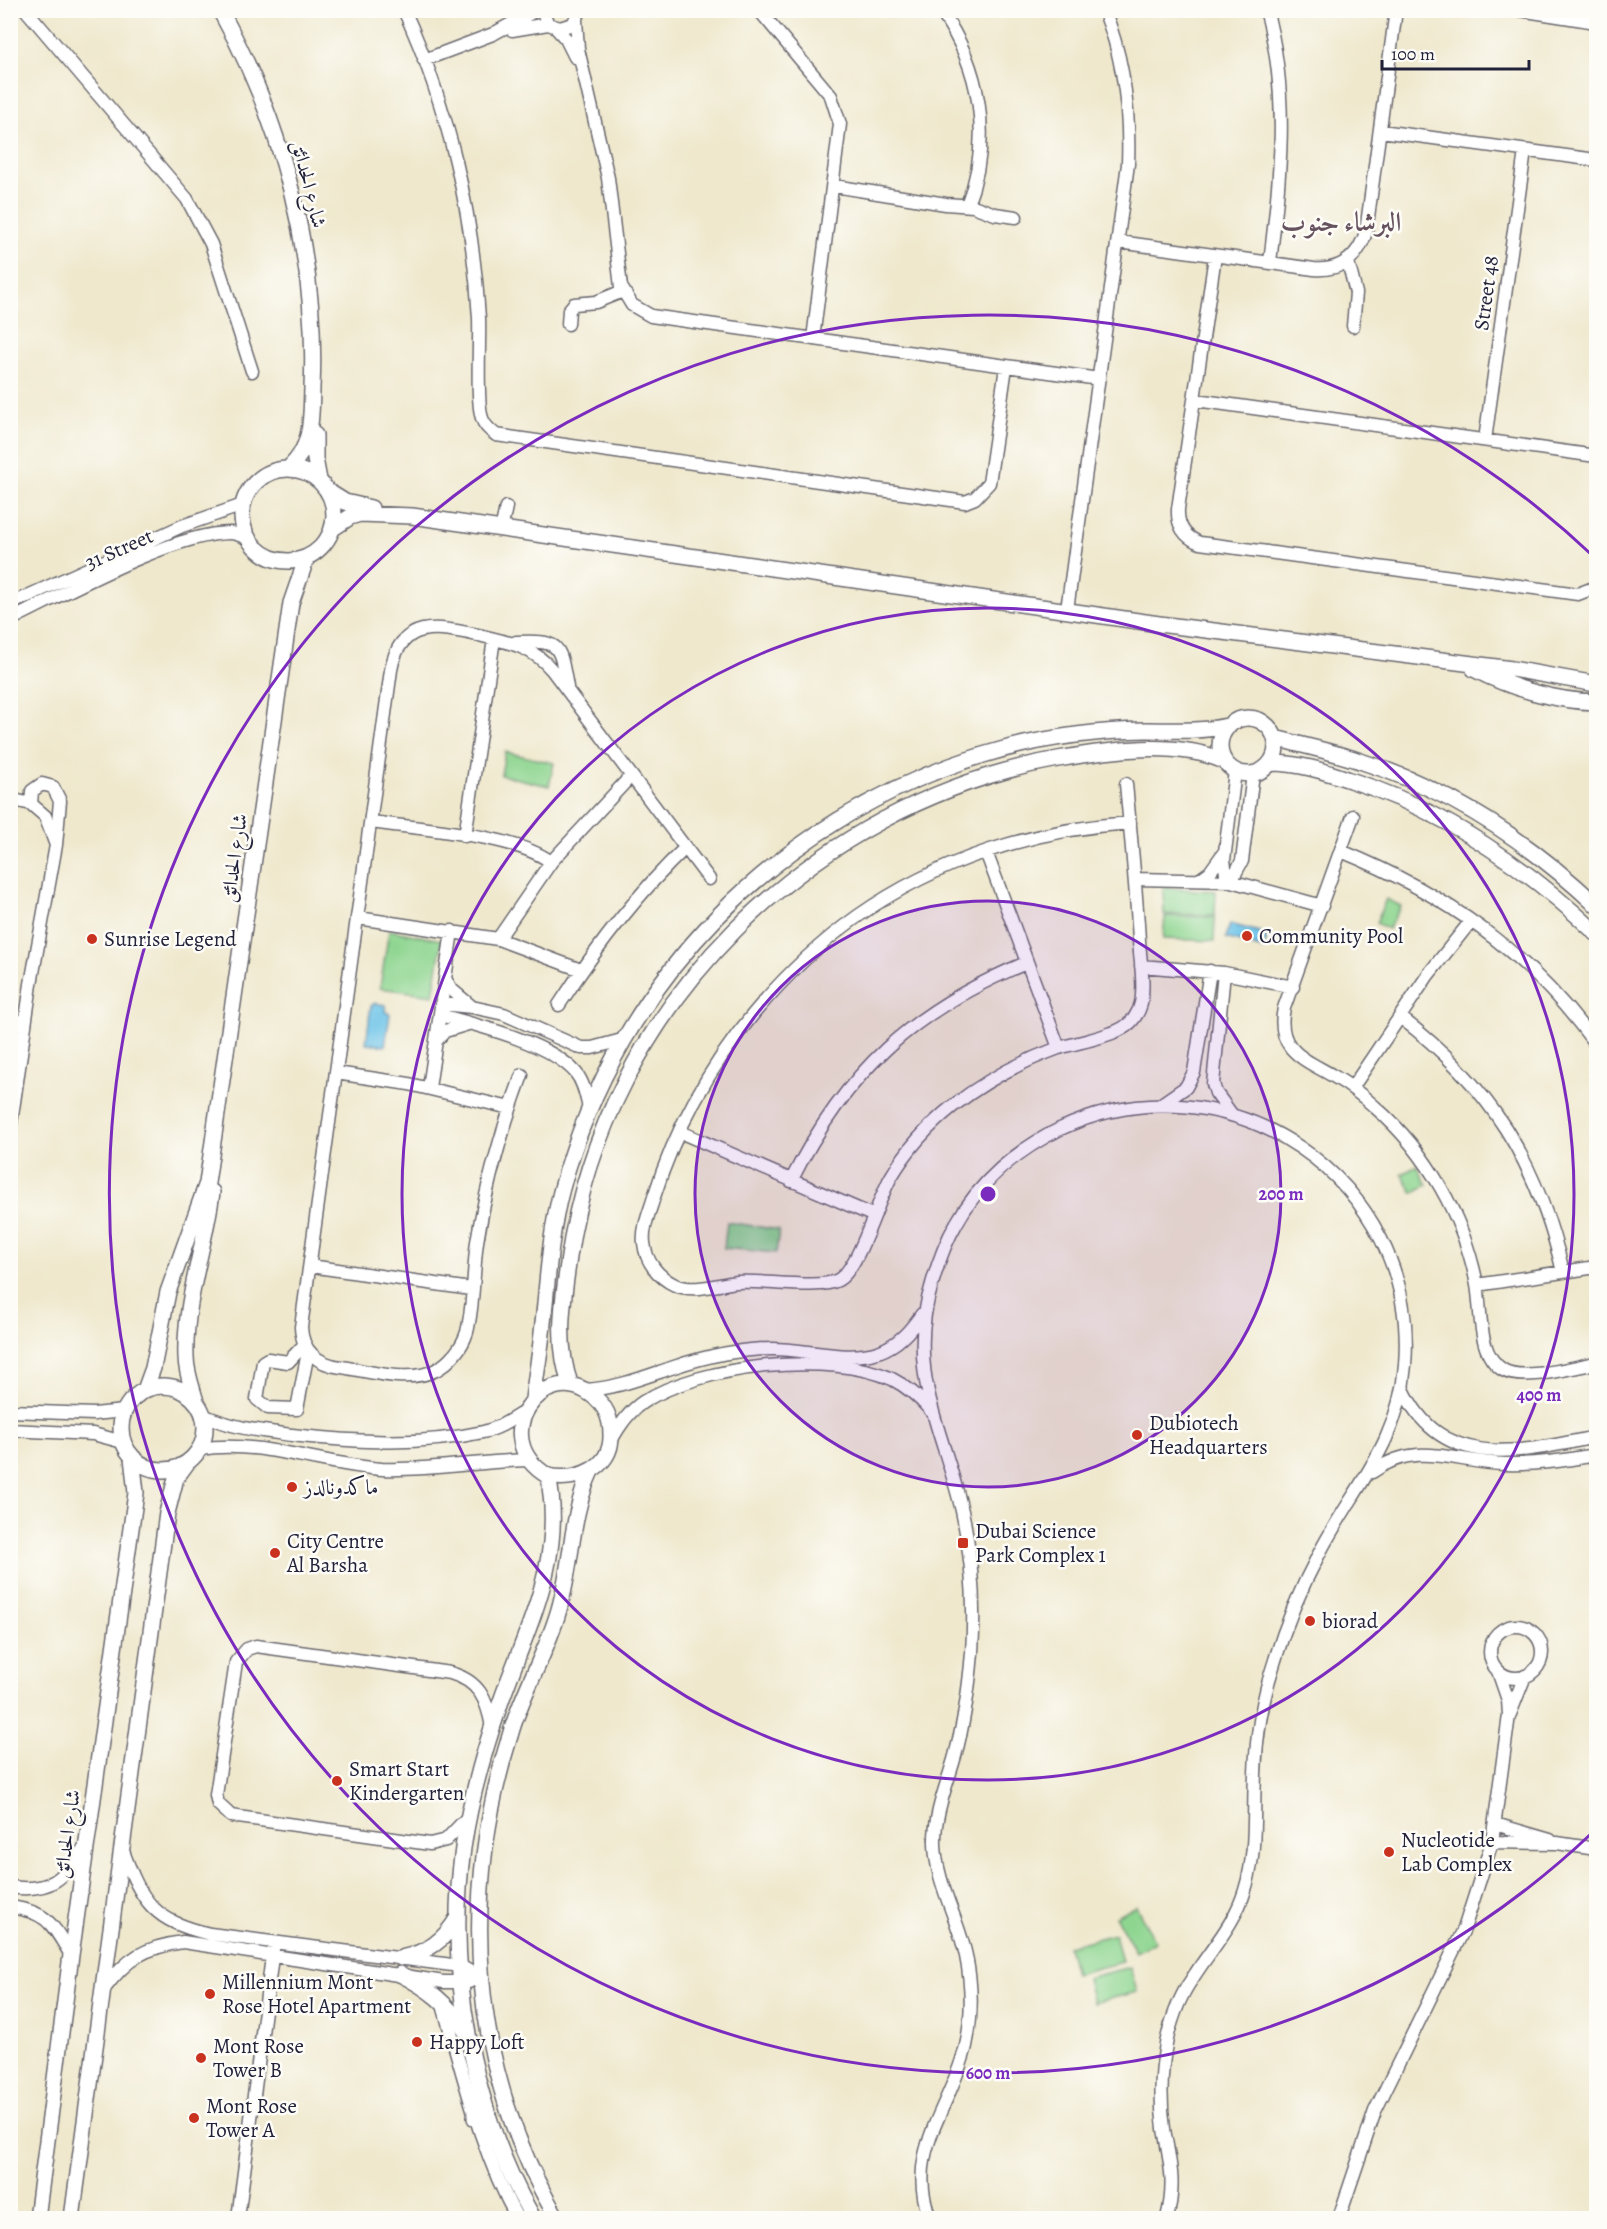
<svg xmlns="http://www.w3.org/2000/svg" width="1607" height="2229" font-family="Alegreya,Amiri,serif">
<rect width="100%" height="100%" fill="#fdfcf7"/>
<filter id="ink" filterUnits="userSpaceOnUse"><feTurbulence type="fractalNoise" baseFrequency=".0167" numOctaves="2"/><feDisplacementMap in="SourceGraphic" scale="12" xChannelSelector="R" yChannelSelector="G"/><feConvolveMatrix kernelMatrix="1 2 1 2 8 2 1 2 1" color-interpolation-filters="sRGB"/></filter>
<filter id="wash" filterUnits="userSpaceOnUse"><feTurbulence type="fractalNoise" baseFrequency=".008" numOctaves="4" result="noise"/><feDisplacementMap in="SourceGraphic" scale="24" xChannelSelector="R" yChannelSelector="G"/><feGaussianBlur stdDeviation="1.35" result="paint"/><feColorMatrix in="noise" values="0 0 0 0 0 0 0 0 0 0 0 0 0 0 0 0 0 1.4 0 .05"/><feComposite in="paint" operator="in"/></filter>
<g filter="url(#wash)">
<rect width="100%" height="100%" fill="#efe8cd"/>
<path fill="#8ed590" stroke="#587c66" stroke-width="1.5" d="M505,752L554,763L549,786L501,775Z
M1163,888L1216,891L1215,915L1164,914Z
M1386,899L1401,906L1388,929L1376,923Z
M1165,916L1215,917L1214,941L1163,939Z
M389,930L442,940L433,995L380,988Z
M1417,1166L1427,1185L1413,1193L1402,1174Z
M727,1222L779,1230L776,1253L724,1248Z
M1136,1906L1155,1942L1136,1952L1115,1916Z
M1115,1934L1122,1962L1075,1974L1068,1946Z
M1130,1967L1137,1992L1093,2003L1087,1978Z"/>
<path fill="#6ac2e8" stroke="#467292" stroke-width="1.5" d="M1230,924L1267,934L1264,949L1226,938Z
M375,1003L386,1005L385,1012L390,1014L385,1046L366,1043L371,1006Z"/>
</g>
<g filter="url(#ink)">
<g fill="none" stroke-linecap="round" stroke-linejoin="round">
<defs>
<path id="minor" d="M26,10L187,199L211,244L252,371
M404,10C448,106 473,213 479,318C480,341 476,402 482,418C484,426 490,430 496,435L965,502L975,498L989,483L1006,367
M542,10L548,24L560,28L573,24L580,10
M759,10L831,96L840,124L813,339
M940,10C981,67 993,139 967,205
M1266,10C1290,94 1280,178 1270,262
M1520,10L1596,22
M576,20L578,49L608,178L621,287L632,305L651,316L1099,379
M556,28L566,39L575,57
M512,30L548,24
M424,60L493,34L536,10
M1381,131L1596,160
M834,186L946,204L973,206L995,214L1016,217
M1119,242L1314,269C1341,271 1358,258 1366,232L1396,10
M1215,256L1178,509C1177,525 1184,537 1200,543L1578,594L1596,587
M1348,262L1356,293L1353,326
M568,324L569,310L574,304L596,302L623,291
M1196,400L1596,456
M1485,440L1525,151
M501,530L506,507
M10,604L182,526L243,505
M1067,610L1128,164C1130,112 1124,59 1104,10
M10,620C64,594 173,533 230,533C236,533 242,536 248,538
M516,642C562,640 559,645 567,687
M42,784L53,787L60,801L56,845L45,816L31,804L32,791Z
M1126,784C1131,836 1136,888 1139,940C1140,960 1145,984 1141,1003C1139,1013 1132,1023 1123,1028C1103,1039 1077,1042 1056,1049C1018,1063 985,1081 953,1106C929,1125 907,1150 891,1177C877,1201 859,1269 838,1280C820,1290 762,1280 737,1282C717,1284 695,1293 675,1285C658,1277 646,1262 644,1243C642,1228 650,1211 654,1197C675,1130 710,1066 755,1012C785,976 820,943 858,916C938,860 1034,829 1130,823
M10,799L31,804
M1353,816L1284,1008C1275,1051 1305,1059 1335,1077C1349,1085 1363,1096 1375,1107C1427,1152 1464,1217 1477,1285C1482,1312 1477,1354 1503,1370C1522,1382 1574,1367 1596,1363
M371,822C418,829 514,834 551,862
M465,836L494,639
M1341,851C1446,894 1530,953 1596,1045
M986,852L1059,1048
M1135,879L1231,881L1322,906
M1199,880L1210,872L1225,851
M1227,881L1224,860L1235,771
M1231,881L1242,861L1253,774
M358,918L498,939L581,970
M498,939L551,862L630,777
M1141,966L1224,973L1293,987
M1224,973L1213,1084L1216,1093L1232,1115
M445,979L452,990L471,1006
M441,1004L472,1007L504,1014L581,1048H592L622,1040
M559,1005C596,948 636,895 685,848
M440,1015C477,1025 551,1043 576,1073C584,1083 586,1096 589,1108
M1400,1017C1490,1085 1538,1163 1563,1272
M10,1026L26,1019
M436,1041L445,1031L468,1024
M336,1073L409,1084L510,1108
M522,1075C502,1129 486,1185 477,1242C473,1271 474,1304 467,1332C462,1348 450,1362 436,1370C408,1384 371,1371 341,1367C318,1364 302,1352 301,1327L391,670C400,618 439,627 478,635C508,642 532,646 552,670L709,879
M429,1088L452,931
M1352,1088L1428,975L1471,921
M1160,1105L1186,1087L1194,1072L1210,971
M10,1130L31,984L56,845
M680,1132L872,1215
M791,1181C846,1071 913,1010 1026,963
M310,1266L471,1289
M1477,1285L1596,1267
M304,1345L288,1362L268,1359L263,1362L257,1399L268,1408L297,1409L308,1352
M1403,1389C1442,1473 1522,1452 1596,1437
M586,1390C618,1388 644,1377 674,1367C706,1356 739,1349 773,1349C805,1349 847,1362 878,1352C898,1345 910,1331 922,1314
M10,1411L94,1414L124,1411
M203,1415C232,1428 261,1431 292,1435C355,1442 420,1446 483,1432C498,1429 511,1420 524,1412
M10,1430L93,1434L123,1442
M611,1441C619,1426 628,1412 643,1402C700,1365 830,1351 892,1379C908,1387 920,1398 931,1411
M200,1449C259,1439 322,1465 382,1469C430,1471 480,1461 528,1460
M1372,1472C1419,1439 1454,1463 1505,1464C1536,1465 1566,1460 1596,1455
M1490 1652a26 26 0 1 1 52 0a26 26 0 1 1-52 0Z
M1510,1714L1525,1676
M468,1817L446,1840L430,1844L231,1816L218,1804L216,1795L236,1662L247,1649L256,1646L450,1673C479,1681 487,1699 492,1727
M1495,1824L1550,1840
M1492,1842L1557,1843L1596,1849
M123,1851C142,1903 154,1921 210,1934L460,1966L471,1972L481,1986
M10,1887C53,1893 63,1878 86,1845
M10,1907C48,1912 52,1924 71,1955
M104,1989C127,1958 145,1947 183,1942L444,1982H469
M443,2005C464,2077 481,2152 517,2218
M238,2218L273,1949
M930,2218C904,2152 951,2108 966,2046C972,2018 972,1985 966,1956C958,1918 936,1883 935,1844C934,1814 947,1785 955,1756C964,1723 969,1688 972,1653C975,1607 972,1557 962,1511C943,1429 905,1371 932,1284C938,1263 945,1243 956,1224C979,1182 1017,1150 1060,1129C1227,1050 1420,1180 1405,1365C1399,1444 1354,1487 1320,1552C1302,1586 1286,1623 1275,1660C1263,1696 1256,1736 1255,1774C1253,1814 1257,1852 1245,1890C1235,1924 1210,1950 1192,1979C1180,1996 1172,2018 1167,2039C1161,2068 1160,2100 1164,2129C1170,2163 1176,2183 1167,2218
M1339,2218L1375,2111L1464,1929L1492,1842L1509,1715L1508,1700L1498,1671"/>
<path id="tertiary" d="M220,10C283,124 318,258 312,388C311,418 313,446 289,468
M315,435V459L319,480
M242 515a46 46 0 1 1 92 0a46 46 0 1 1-92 0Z
M329,492L345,502L371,508
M332,529L350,517L360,514L412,516L1159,624L1512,669L1596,684
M1474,669C1510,688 1555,701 1596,702
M1220 746a28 28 0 1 1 56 0a28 28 0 1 1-56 0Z
M1275,738C1304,746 1334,752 1363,762C1451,790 1530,843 1596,905
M1270,763C1299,763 1324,771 1350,780C1445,810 1525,866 1596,933
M121 1428a42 42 0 1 1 84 0a42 42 0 1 1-84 0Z
M571,1386C555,1344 563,1300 569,1257C605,1006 812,803 1058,759C1110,750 1175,740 1224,761
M145,1390L153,1368L168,1292L207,1183L291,603L307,557
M533,1399C536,1374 541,1349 543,1323C548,1277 550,1232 562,1188C619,980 778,818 983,755C1035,739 1091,731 1146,730C1173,730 1200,732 1227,726
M196,1402C192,1387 186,1372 186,1357C184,1301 205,1247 212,1192
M401,1958C428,1952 444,1941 458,1917
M400,1974C428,1988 450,2005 466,2032
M475,2118L477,2087
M37,2218L71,1955L136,1493L132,1457
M72,2218L167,1513L176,1478L187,1463
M533,2218C472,2110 446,1971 463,1848C470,1800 483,1754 499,1707C525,1630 566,1560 548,1476C485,1439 543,1357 592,1395C606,1406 611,1418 611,1435C612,1469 576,1482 548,1476
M557,2218C469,2067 459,1895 512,1729C524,1690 545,1655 557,1616C573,1568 569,1518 591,1471"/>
</defs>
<use href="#minor" stroke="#6a676e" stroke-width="15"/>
<use href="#tertiary" stroke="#6a676e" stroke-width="18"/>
<use href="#minor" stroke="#fff" stroke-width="12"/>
<use href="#tertiary" stroke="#fff" stroke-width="15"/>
</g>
</g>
<circle cx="988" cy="1194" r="293" fill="#7b2cbf" fill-opacity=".12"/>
<g fill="none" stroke="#7b2cbf" stroke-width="3">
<circle cx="988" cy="1194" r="293"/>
<circle cx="988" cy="1194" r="586"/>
<path d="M1593 1832A879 879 0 1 1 1593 556"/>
</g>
<g fill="#c8321e" stroke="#fdfcf7" stroke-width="2">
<circle cx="1247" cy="936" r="6"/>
<circle cx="92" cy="939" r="6"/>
<circle cx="1137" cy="1435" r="6"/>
<circle cx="292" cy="1487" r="6"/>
<rect x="957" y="1537" width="12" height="12" rx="3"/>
<circle cx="275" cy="1553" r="6"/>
<circle cx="1310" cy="1621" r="6"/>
<circle cx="337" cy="1781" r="6"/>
<circle cx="1389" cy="1852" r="6"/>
<circle cx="210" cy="1994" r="6"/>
<circle cx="417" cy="2042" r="6"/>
<circle cx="201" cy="2058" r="6"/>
<circle cx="194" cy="2118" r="6"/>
</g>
<g text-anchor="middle" stroke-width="5" stroke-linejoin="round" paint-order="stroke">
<g font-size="21" fill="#22223b" stroke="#fdfcf7">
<text transform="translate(309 184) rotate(76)" y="7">شارع الحدائق</text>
<text transform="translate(1486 293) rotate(-82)" y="7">Street 48</text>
<text transform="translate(119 549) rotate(-24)" y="7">31 Street</text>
<text transform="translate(234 858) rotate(-82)" y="7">شارع الحدائق</text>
<text transform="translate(67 1834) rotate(-82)" y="7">شارع الحدائق</text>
</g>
<g font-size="21" fill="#22223b" stroke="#fdfcf7" text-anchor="start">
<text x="1259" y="943">Community Pool</text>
<text x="104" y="946">Sunrise Legend</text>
<text x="1149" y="1430">Dubiotech<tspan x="1149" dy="24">Headquarters</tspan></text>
<text x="304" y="1494">ماكدونالدز</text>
<text x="975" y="1538">Dubai Science<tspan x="975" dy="24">Park Complex 1</tspan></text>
<text x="287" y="1548">City Centre<tspan x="287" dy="24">Al Barsha</tspan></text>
<text x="1322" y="1628">biorad</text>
<text x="349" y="1776">Smart Start<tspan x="349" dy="24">Kindergarten</tspan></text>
<text x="1401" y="1847">Nucleotide<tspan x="1401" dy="24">Lab Complex</tspan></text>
<text x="222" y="1989">Millennium Mont<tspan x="222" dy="24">Rose Hotel Apartment</tspan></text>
<text x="429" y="2049">Happy Loft</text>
<text x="213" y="2053">Mont Rose<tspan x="213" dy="24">Tower B</tspan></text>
<text x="206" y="2113">Mont Rose<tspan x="206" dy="24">Tower A</tspan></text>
</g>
<g font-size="27" font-weight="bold" fill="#66535f" stroke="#fdfcf7">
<text x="1341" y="231">البرشاء جنوب</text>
</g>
</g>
<circle cx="988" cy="1194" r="9" fill="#7b2cbf" stroke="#fdfcf7" stroke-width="3"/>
<g font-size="18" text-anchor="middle" font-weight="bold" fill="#7b2cbf" stroke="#fdfcf7" stroke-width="5" stroke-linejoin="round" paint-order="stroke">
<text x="1281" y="1200">200 m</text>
<text x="1539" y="1401">400 m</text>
<text x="988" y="2079">600 m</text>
</g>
<rect width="1607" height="2229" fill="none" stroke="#fdfcf7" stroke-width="36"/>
<path d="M1382 60v9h147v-9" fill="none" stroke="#22223b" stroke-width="3"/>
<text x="1391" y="60" font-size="18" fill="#22223b" stroke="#fdfcf7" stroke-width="4.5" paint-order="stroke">100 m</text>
</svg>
